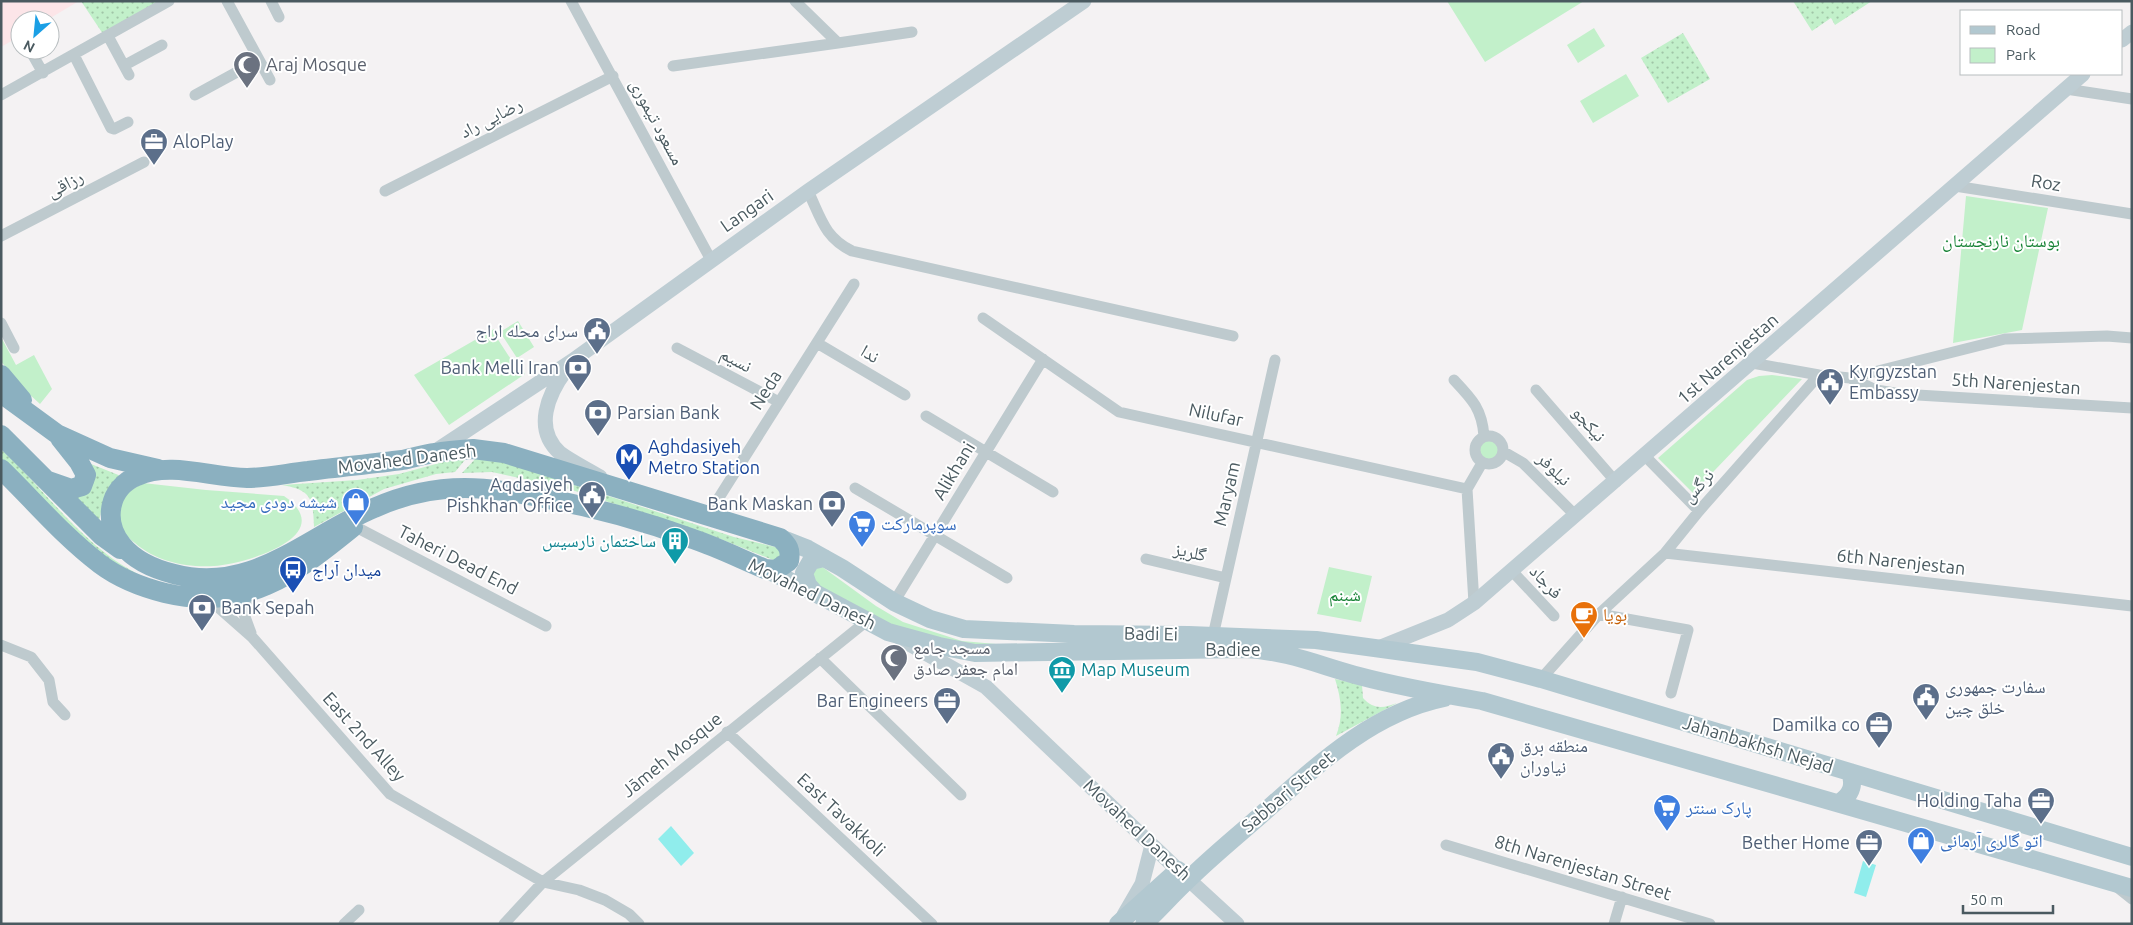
<svg xmlns="http://www.w3.org/2000/svg" width="2133" height="925" font-family="Ubuntu,'Noto Naskh Arabic',sans-serif">
<defs>
<pattern id="garden-dots" width="8" height="8" patternUnits="userSpaceOnUse" patternTransform="scale(1.25)"><rect width="8" height="8" fill="#c2f0ca"/><path d="M2 2h.1M6 6h.1" fill="none" stroke="#a0c5a7" stroke-width="1.8" stroke-linecap="round"/></pattern>
</defs>
<rect width="100%" height="100%" fill="#f4f2f3"/>
<path fill="#fce5e8" d="M1,1H79L47,20H20V36L1,47Z"/>
<path fill="#c2f0ca" d="M1447,1H1584L1485,62Z
M1594,28L1605,46L1578,63L1567,45Z
M1626,74L1639,96L1593,123L1580,101Z
M1966,196L2048,208L2022,330L1953,343Z
M518,321L534,347L517,358L500,332Z
M494,329L498,334L497,338L514,364L518,362L525,374L449,425L414,375Z
M1,337L16,365L34,355L52,389L40,404L16,382L1,361Z
M1772,375L1802,379L1693,493L1658,458L1747,380L1759,376Z
M1477 449a12 12 0 1 1 24 0a12 12 0 1 1-24 0Z
M143,483L206,490L284,496C341,536 245,564 214,566C187,568 155,561 135,543C128,538 120,530 120,522C118,500 125,493 143,483Z
M821,566L876,606L903,622L962,641L996,644H1139L985,650L904,632L814,584L811,570Z
M1329,567L1372,576L1361,622L1317,614Z"/>
<path fill="url(#garden-dots)" d="M81,1H159L103,34Z
M1793,1H1872L1835,25L1831,18L1812,31Z
M1683,33L1710,79L1668,103L1641,58Z
M1,449C63,507 113,593 208,589C227,589 246,586 264,579C292,567 315,546 342,532C285,581 231,612 155,586C131,578 109,567 89,550L1,462Z
M469,455L455,472L436,474L384,489L314,527C313,498 311,490 282,485L357,480L399,474Z
M478,456H486L734,537L775,547L781,550L778,562L718,538L572,490L492,472L462,473Z
M86,462L121,476L102,506L99,522L71,496Z
M1335,679L1362,685L1363,698C1374,710 1384,708 1397,703L1336,736C1344,716 1341,698 1335,679Z"/>
<path fill="#90edec" d="M671,826L694,853L681,866L658,839Z
M1863,861L1876,865L1866,897L1854,893Z"/>
<g fill="none" stroke-linecap="round" stroke-linejoin="round">
<path stroke="#becace" stroke-width="11" d="M227,1L270,80
M271,1L279,17
M571,1L711,260
M108,36L129,75
M838,43L912,32
M30,50L43,73
M74,55L111,128L114,129L128,122
M125,65L162,45
M673,66L838,43L795,1
M2066,89L2132,99
M1,95L169,1
M195,95L259,60
M1955,186L2132,214
M385,191L613,76
M808,191C821,218 824,237 852,251L1233,336
M1,236L144,162
M983,318L1119,412L1467,489
M1,323L14,348
M817,343L905,395
M677,348L779,402
M1752,363L1819,375L1850,378L1876,390L1901,394L2132,408
M1850,378L2005,339L2107,336L2132,338
M1454,380C1472,399 1482,409 1484,436
M1536,390L1616,482
M926,416L1053,492
M1475 450a14 14 0 1 1 28 0a14 14 0 1 1-28 0Z
M1504,452L1523,463L1576,516
M1645,456L1699,511
M855,488L1007,578
M708,515L854,284
M354,526L546,626
M1665,553L2132,606
M1146,559L1226,578
M1513,572L1554,616
M210,600L252,637L390,794L543,882L579,890L605,900L629,914L639,924
M894,602L1043,359
M1474,603L1467,489L1482,463
M1599,614L1688,630L1671,693
M251,633L244,614L252,591
M1213,636L1275,360
M1,645L31,657L49,680L53,702L65,715
M820,658L961,795
M1541,679L1599,614L1665,553L1699,511L1819,375
M727,732L932,924
M1446,845L1710,924
M2117,887L2132,899
M344,924L359,910
M504,924L543,882L868,620
M1614,924L1622,897"/>
<path stroke="#becdd3" stroke-width="15" d="M2122,40L2132,32
M566,370C548,394 533,429 560,453C572,462 587,469 600,477
M434,452L572,361L808,191L1084,1
M902,640L986,687L1178,870
M1381,647L1448,620L1474,603L2083,74
M1188,879L1237,924
M1124,915L1142,884L1152,845"/>
<path stroke="#b2c8d0" stroke-width="18" d="M780,538L808,549L842,568L894,602L930,619L964,629L1074,634L1189,635L1316,640L1477,662L1541,679L2132,857
M765,569L815,593L888,632L939,646L975,653L1244,649C1288,651 1318,665 1359,676C1400,687 1441,694 1482,701L2132,888
M815,593L808,585L804,573L811,561L824,558
M1839,803C1851,795 1855,786 1850,772
M1118,924L1178,870L1188,879
M1144,924C1159,910 1172,895 1187,881C1210,858 1236,837 1261,815C1315,767 1371,713 1444,698"/>
<path stroke="#8bb0c0" stroke-width="20" d="M1,375L22,400
M1,393L57,434L110,458L158,469
M1,435L102,536L120,549
M473,449L504,453L780,538C788,545 791,550 789,561L776,570L765,569C741,559 717,547 693,539C644,521 593,507 543,498C517,493 491,488 465,488C433,488 403,495 374,508C307,536 252,595 174,574C154,569 135,561 122,545C103,522 108,488 137,476C171,461 212,478 247,478C267,478 288,473 308,471C339,467 371,464 402,460C413,458 424,454 435,453C447,451 460,450 473,449Z
M1,469C34,501 63,536 100,564C120,579 141,587 165,593C245,612 294,575 353,527
M48,481L71,489L82,486L86,475L79,462L60,438"/>
</g>
<defs>
<symbol id="mosque-pin" viewBox="-11 -11 22 30"><path d="M0 17L-7.5 6A9.5 9.5 0 1 1 7.5 6Z" fill="#6b7280" stroke="#fff"/><path d="M3.5-4.9A6 6 0 1 0 3.5 4.9A5 5 0 1 1 3.5-4.9Z" fill="#fff"/></symbol>
<symbol id="office-pin" viewBox="-11 -11 22 30"><path d="M0 17L-7.5 6A9.5 9.5 0 1 1 7.5 6Z" fill="#5c6f8a" stroke="#fff"/><path d="M-6-3h4V-5.5h4V-3h4V5H-6ZM-1-4.5V-3h2v-1.5ZM-6 0V1H6V0Z" fill="#fff"/></symbol>
<symbol id="civic-pin" viewBox="-11 -11 22 30"><path d="M0 17L-7.5 6A9.5 9.5 0 1 1 7.5 6Z" fill="#5c6f8a" stroke="#fff"/><path d="M-.6-6.5H3V-4.5H.6V-3L4-1V1h2V6H-6V1h2V-1L-.6-3ZM-1.2 2.5V6h2.4V2.5Z" fill="#fff"/></symbol>
<symbol id="bank-pin" viewBox="-11 -11 22 30"><path d="M0 17L-7.5 6A9.5 9.5 0 1 1 7.5 6Z" fill="#5c6f8a" stroke="#fff"/><path d="M-6-4H6V4H-6ZM0-2.3a2.3 2.3 0 1 0 0 4.6a2.3 2.3 0 1 0 0-4.6Z" fill="#fff"/></symbol>
<symbol id="metro-pin" viewBox="-11 -11 22 30"><path d="M0 17L-7.5 6A9.5 9.5 0 1 1 7.5 6Z" fill="#1a4fb4" stroke="#fff"/><path d="M-5.5 5V-5H-3L0 0L3-5H5.5V5H3V-.5L0 4L-3-.5V5Z" fill="#fff"/></symbol>
<symbol id="shop-pin" viewBox="-11 -11 22 30"><path d="M0 17L-7.5 6A9.5 9.5 0 1 1 7.5 6Z" fill="#3f7fe0" stroke="#fff"/><path d="M-5-2.5h2.3a2.7 3.5 0 0 1 5.4 0H5L5.5 6h-11ZM-1.5-2.5h3a1.5 2.3 0 0 0-3 0Z" fill="#fff"/></symbol>
<symbol id="supermarket-pin" viewBox="-11 -11 22 30"><path d="M0 17L-7.5 6A9.5 9.5 0 1 1 7.5 6Z" fill="#3f7fe0" stroke="#fff"/><path d="M-6-5.5h2.5l.6 2H6L4.5 2H-2.5L-4.4-4H-6ZM-1.5 3.2a1.3 1.3 0 1 0 .1 0ZM3 3.2a1.3 1.3 0 1 0 .1 0Z" fill="#fff"/></symbol>
<symbol id="building-pin" viewBox="-11 -11 22 30"><path d="M0 17L-7.5 6A9.5 9.5 0 1 1 7.5 6Z" fill="#0f9aa8" stroke="#fff"/><path d="M-4-6H4V6H1V3H-1V6H-4ZM-2.5-4.3h1.7v1.8h-1.7ZM.8-4.3h1.7v1.8H.8ZM-2.5-1h1.7V.8h-1.7ZM.8-1h1.7V.8H.8Z" fill="#fff"/></symbol>
<symbol id="bus-pin" viewBox="-11 -11 22 30"><path d="M0 17L-7.5 6A9.5 9.5 0 1 1 7.5 6Z" fill="#1a4fb4" stroke="#fff"/><path d="M-5-6H5V4H4V6H2V4H-2V6H-4V4H-5ZM-3.5-4V0h7V-4ZM-3.5 1.2v1.5H-2V1.2ZM2 1.2v1.5H3.5V1.2Z" fill="#fff"/></symbol>
<symbol id="cafe-pin" viewBox="-11 -11 22 30"><path d="M0 17L-7.5 6A9.5 9.5 0 1 1 7.5 6Z" fill="#e8710a" stroke="#fff"/><path d="M-5.5-4.5H6V0H3Q3 3.5 0 3.5H-2.5Q-5.5 3.5-5.5 0ZM3-3.2v2h1.7v-2ZM-6 4.5H4V6H-6Z" fill="#fff"/></symbol>
<symbol id="museum-pin" viewBox="-11 -11 22 30"><path d="M0 17L-7.5 6A9.5 9.5 0 1 1 7.5 6Z" fill="#0f9aa8" stroke="#fff"/><path d="M0-6L6-3V-2H-6V-3ZM-5-1h2V3h-2ZM-1-1h2V3h-2ZM3-1h2V3H3ZM-6 4H6V6H-6Z" fill="#fff"/></symbol>
</defs>
<g fill-rule="evenodd">
<use href="#mosque-pin" x="231" y="49" width="32" height="43"/>
<use href="#office-pin" x="138" y="126" width="32" height="43"/>
<use href="#civic-pin" x="581" y="315" width="32" height="43"/>
<use href="#bank-pin" x="562" y="352" width="32" height="43"/>
<use href="#civic-pin" x="1814" y="366" width="32" height="43"/>
<use href="#bank-pin" x="582" y="397" width="32" height="43"/>
<use href="#metro-pin" x="613" y="441" width="32" height="43"/>
<use href="#civic-pin" x="576" y="479" width="32" height="43"/>
<use href="#shop-pin" x="340" y="486" width="32" height="43"/>
<use href="#bank-pin" x="816" y="488" width="32" height="43"/>
<use href="#supermarket-pin" x="846" y="508" width="32" height="43"/>
<use href="#building-pin" x="659" y="525" width="32" height="43"/>
<use href="#bus-pin" x="277" y="554" width="32" height="43"/>
<use href="#bank-pin" x="186" y="592" width="32" height="43"/>
<use href="#cafe-pin" x="1568" y="599" width="32" height="43"/>
<use href="#mosque-pin" x="878" y="642" width="32" height="43"/>
<use href="#museum-pin" x="1046" y="654" width="32" height="43"/>
<use href="#civic-pin" x="1910" y="681" width="32" height="43"/>
<use href="#office-pin" x="931" y="685" width="32" height="43"/>
<use href="#office-pin" x="1863" y="709" width="32" height="43"/>
<use href="#civic-pin" x="1485" y="740" width="32" height="43"/>
<use href="#office-pin" x="2025" y="785" width="32" height="43"/>
<use href="#supermarket-pin" x="1651" y="792" width="32" height="43"/>
<use href="#shop-pin" x="1905" y="825" width="32" height="43"/>
<use href="#office-pin" x="1853" y="827" width="32" height="43"/>
</g>
<g text-anchor="middle" stroke-width="4" stroke-linejoin="round" paint-order="stroke">
<g font-size="18" fill="#5b616d" stroke="#fff" text-anchor="start">
<text x="266" y="71">Araj Mosque</text>
<text x="913" y="654">مسجد جامع<tspan x="913" dy="21">امام جعفر صادق</tspan></text>
</g>
<g font-size="18" fill="#4a5a60" stroke="#fff">
<text transform="translate(491 118) rotate(-27)" y="6">رضایی راد</text>
<text transform="translate(657 122) rotate(62)" y="6">مسعود تیموری</text>
<text transform="translate(2046 183) rotate(9)" y="6">Roz</text>
<text transform="translate(65 184) rotate(-27)" y="6">رزاقی</text>
<text transform="translate(747 211) rotate(-35)" y="6">Langari</text>
<text transform="translate(870 354) rotate(31)" y="6">ندا</text>
<text transform="translate(1728 359) rotate(-41)" y="6">1st Narenjestan</text>
<text transform="translate(736 360) rotate(28)" y="6">نسیم</text>
<text transform="translate(2016 384) rotate(4)" y="6">5th Narenjestan</text>
<text transform="translate(766 390) rotate(-58)" y="6">Neda</text>
<text transform="translate(1216 415) rotate(12)" y="6">Nilufar</text>
<text transform="translate(1589 424) rotate(49)" y="6">نیکجو</text>
<text transform="translate(407 459) rotate(-7)" y="6">Movahed Danesh</text>
<text transform="translate(1554 469) rotate(44)" y="6">نیلوفر</text>
<text transform="translate(954 471) rotate(-59)" y="6">Alikhani</text>
<text transform="translate(1698 486) rotate(-49)" y="6">نرگس</text>
<text transform="translate(1227 494) rotate(-77)" y="6">Maryam</text>
<text transform="translate(1190 552) rotate(13)" y="6">گلریز</text>
<text transform="translate(458 560) rotate(27)" y="6">Taheri Dead End</text>
<text transform="translate(1901 562) rotate(6)" y="6">6th Narenjestan</text>
<text transform="translate(1546 582) rotate(47)" y="6">فرجاد</text>
<text transform="translate(812 594) rotate(26)" y="6">Movahed Danesh</text>
<text transform="translate(1151 634) rotate(1)" y="6">Badi Ei</text>
<text x="1233" y="656">Badiee</text>
<text transform="translate(364 737) rotate(48)" y="6">East 2nd Alley</text>
<text transform="translate(1758 745) rotate(17)" y="6">Jahanbakhsh Nejad</text>
<text transform="translate(672 755) rotate(-39)" y="6">Jāmeh Mosque</text>
<text transform="translate(1288 792) rotate(-40)" y="6">Sabbari Street</text>
<text transform="translate(841 815) rotate(43)" y="6">East Tavakkoli</text>
<text transform="translate(1137 830) rotate(43)" y="6">Movahed Danesh</text>
<text transform="translate(1583 868) rotate(17)" y="6">8th Narenjestan Street</text>
</g>
<g font-size="18" fill="#4e5e75" stroke="#fff" text-anchor="end">
<text x="173" y="148" text-anchor="start">AloPlay</text>
<text x="578" y="337">سرای محله اراج</text>
<text x="559" y="374">Bank Melli Iran</text>
<text x="1849" y="378" text-anchor="start">Kyrgyzstan<tspan x="1849" dy="21">Embassy</tspan></text>
<text x="617" y="419" text-anchor="start">Parsian Bank</text>
<text x="573" y="491">Aqdasiyeh<tspan x="573" dy="21">Pishkhan Office</tspan></text>
<text x="813" y="510">Bank Maskan</text>
<text x="221" y="614" text-anchor="start">Bank Sepah</text>
<text x="1945" y="693" text-anchor="start">سفارت جمهوری<tspan x="1945" dy="21">خلق چین</tspan></text>
<text x="928" y="707">Bar Engineers</text>
<text x="1860" y="731">Damilka co</text>
<text x="1520" y="752" text-anchor="start">منطقه برق<tspan x="1520" dy="21">نیاوران</tspan></text>
<text x="2022" y="807">Holding Taha</text>
<text x="1850" y="849">Bether Home</text>
</g>
<g font-size="18" fill="#188336" stroke="#fff">
<text x="2001" y="247">بوستان نارنجستان</text>
<text x="1345" y="601">شبنم</text>
</g>
<g font-size="18" fill="#164399" stroke="#fff" text-anchor="start">
<text x="648" y="453">Aghdasiyeh<tspan x="648" dy="21">Metro Station</tspan></text>
<text x="312" y="576">میدان آراج</text>
</g>
<g font-size="18" fill="#366cbe" stroke="#fff" text-anchor="start">
<text x="337" y="508" text-anchor="end">شیشه دودی مجید</text>
<text x="881" y="530">سوپرمارکت</text>
<text x="1686" y="814">پارک سنتر</text>
<text x="1940" y="847">اتو گالری آرمانی</text>
</g>
<g font-size="18" fill="#0d838f" stroke="#fff" text-anchor="end">
<text x="656" y="547">ساختمان نارسیس</text>
<text x="1081" y="676" text-anchor="start">Map Museum</text>
</g>
<g font-size="18" fill="#c56008" stroke="#fff" text-anchor="start">
<text x="1603" y="621">بویا</text>
</g>
</g>
<rect width="2133" height="925" fill="none" stroke="#4a5a60" stroke-width="5"/>
<rect x="1960" y="10" width="162" height="65" fill="#ffffff" stroke="#b7bdbf"/>
<rect x="1970" y="26" width="25" height="8" fill="#b2c8d0" stroke="#b7bdbf"/>
<text x="2006" y="35" font-size="15" fill="#4a5a60">Road</text>
<rect x="1970" y="48" width="25" height="15" fill="#c2f0ca" stroke="#b7bdbf"/>
<text x="2006" y="60" font-size="15" fill="#4a5a60">Park</text>
<g transform="translate(35 35) rotate(207)"><circle r="24" fill="#ffffff" stroke="#b7bdbf"/>
<path d="M0-4L9 19L0 12L-9 19Z" fill="#1b9fe5"/>
<text y="-8" font-size="14" font-weight="bold" text-anchor="middle" fill="#4a5a60">N</text>
</g>
<path d="M1963 905v8h90v-8" fill="none" stroke="#4a5a60" stroke-width="2.5"/>
<text x="1970" y="905" font-size="15" fill="#4a5a60" stroke="#ffffff" stroke-width="4" paint-order="stroke">50 m</text>
</svg>
